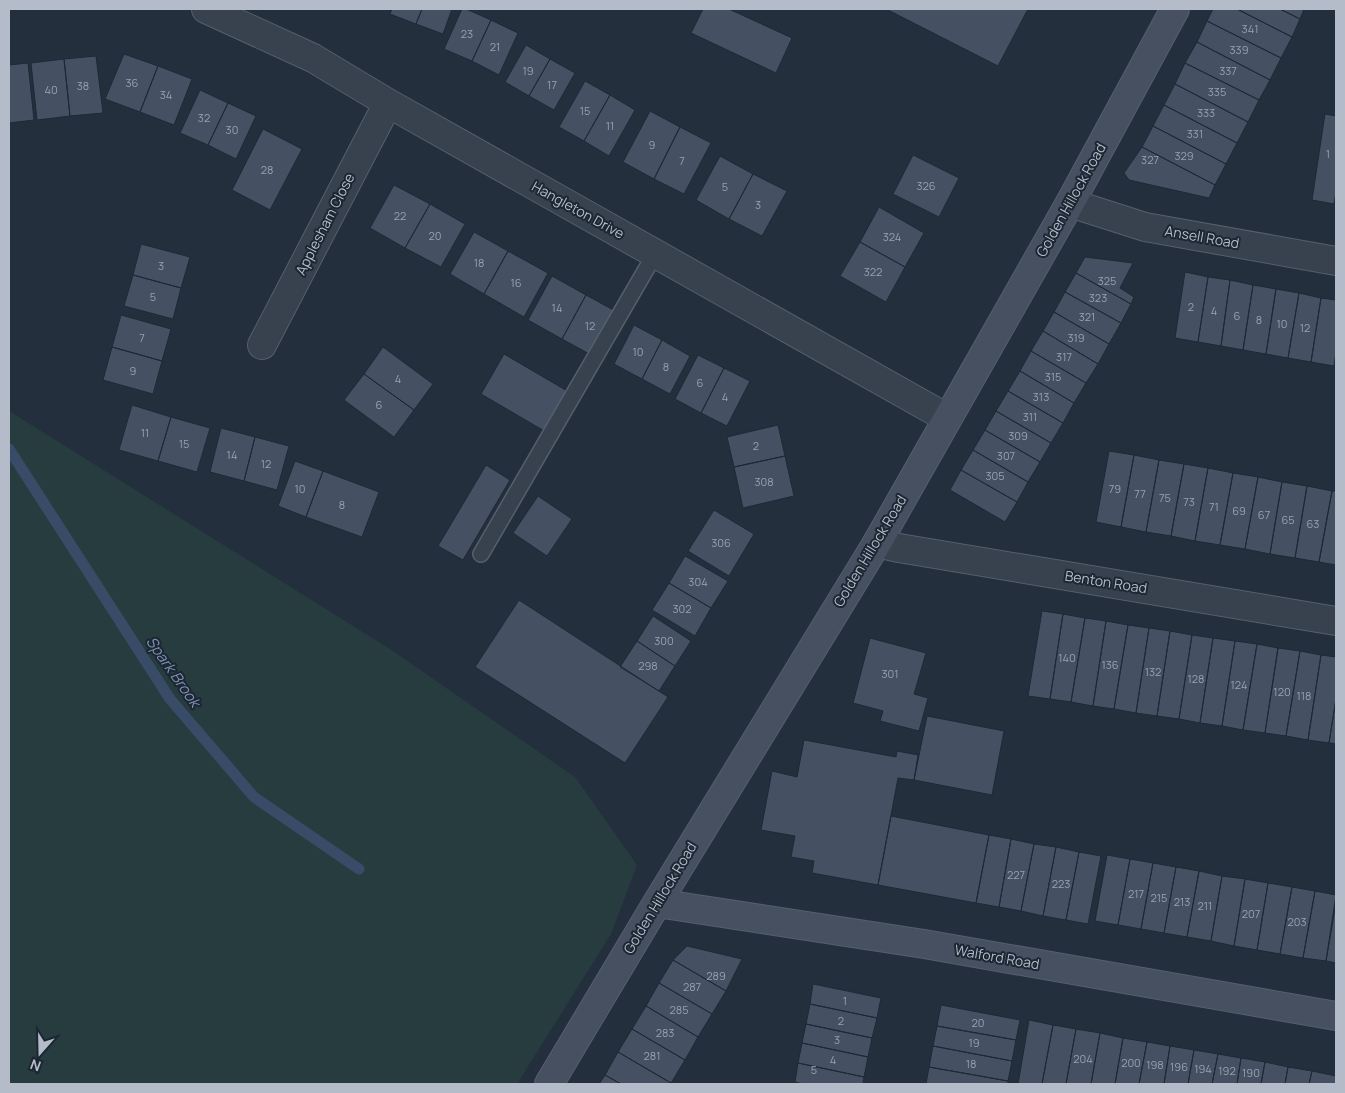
<svg xmlns="http://www.w3.org/2000/svg" width="1345" height="1093" font-family="Manrope,sans-serif">
<rect width="100%" height="100%" fill="#242f3e"/>
<path fill="#263c3f" d="M9,411L390,649L575,777L637,865L611,934L517,1084H9Z"/>
<g fill="none" stroke-linecap="round" stroke-linejoin="round">
<path stroke="#394c67" stroke-width="11" d="M9,449L170,699L254,797L359,869"/>
</g>
<path fill="#455162" stroke="#1f2835" d="M392,9H422L416,24L390,14Z
M422,9H452L443,34L416,24Z
M462,9H466L491,20L472,61L444,49Z
M703,9H729L792,38L776,73L691,33Z
M886,9H1028L998,66Z
M1213,9H1237L1292,37L1281,58L1207,21Z
M1237,9H1280L1300,19L1292,37Z
M1280,9H1304L1300,19Z
M491,20L518,33L499,75L472,61Z
M1207,21L1281,58L1270,80L1197,42Z
M1197,42L1270,80L1259,100L1185,63Z
M526,45L550,59L529,96L505,82Z
M124,54L158,66L140,112L105,99Z
M96,56L103,113L70,116L64,59Z
M64,59L70,116L37,120L31,63Z
M550,59L575,73L554,110L529,96Z
M28,63L34,120L9,123V65Z
M1185,63L1259,100L1248,122L1175,84Z
M158,66L192,79L174,125L140,112Z
M585,81L610,95L584,141L559,127Z
M1175,84L1248,122L1237,143L1164,105Z
M200,90L228,103L208,145L180,133Z
M610,95L635,110L609,156L584,141Z
M228,103L256,116L236,159L208,145Z
M1164,105L1237,143L1226,164L1153,126Z
M650,111L680,127L654,179L623,162Z
M1325,114L1336,116V192L1334,204L1312,200Z
M1153,126L1226,164L1215,185L1142,147Z
M680,127L711,143L684,194L654,179Z
M263,129L302,149L270,210L232,190Z
M1142,147L1215,185L1209,198L1129,180L1124,173Z
M913,155L959,178L939,217L893,194Z
M720,156L753,174L729,219L696,200Z
M753,174L787,191L762,236L729,219Z
M394,185L430,204L405,248L370,228Z
M430,204L465,224L441,267L405,248Z
M879,207L924,233L905,267L860,242Z
M474,232L508,251L484,294L450,274Z
M860,242L905,267L886,302L840,276Z
M141,244L190,257L181,288L133,275Z
M508,251L548,273L524,317L484,294Z
M1085,257L1133,263L1120,288L1134,297L1131,304L1076,273Z
M1185,272L1208,277L1198,342L1175,338Z
M1076,273L1131,304L1121,323L1065,292Z
M133,275L181,288L173,319L124,306Z
M552,276L586,295L562,339L528,320Z
M1208,277L1230,280L1221,346L1198,342Z
M1230,280L1253,285L1243,350L1221,346Z
M1253,285L1276,289L1266,354L1243,350Z
M1276,289L1299,293L1288,358L1266,354Z
M1065,292L1121,323L1109,344L1054,312Z
M1299,293L1321,298L1311,362L1288,358Z
M586,295L617,312L593,356L562,339Z
M1321,298L1336,300V352L1334,366L1311,362Z
M1054,312L1109,344L1098,364L1043,331Z
M121,315L171,329L162,361L112,347Z
M634,325L662,340L642,379L614,364Z
M1043,331L1098,364L1086,383L1031,351Z
M662,340L690,356L670,394L642,379Z
M112,347L162,361L153,394L103,380Z
M383,347L433,384L414,410L364,374Z
M1031,351L1086,383L1074,403L1020,371Z
M504,354L569,392L546,432L481,394Z
M698,355L724,368L701,413L675,399Z
M724,368L750,381L727,426L701,413Z
M1020,371L1074,403L1063,423L1008,391Z
M364,374L414,410L394,437L344,400Z
M1008,391L1063,423L1051,443L996,411Z
M132,405L171,417L158,461L119,450Z
M996,411L1051,443L1040,462L985,430Z
M171,417L210,428L197,472L158,461Z
M778,425L785,456L734,467L727,437Z
M221,428L255,437L244,481L210,472Z
M985,430L1040,462L1028,482L973,450Z
M255,437L289,446L277,490L244,481Z
M973,450L1028,482L1017,502L961,470Z
M1109,451L1134,455L1121,527L1096,522Z
M1134,455L1159,460L1146,532L1121,527Z
M785,456L794,496L743,508L734,467Z
M1159,460L1184,464L1171,536L1146,532Z
M295,461L323,471L306,517L278,506Z
M1184,464L1208,468L1195,541L1171,536Z
M486,465L510,480L463,560L438,546Z
M1208,468L1233,473L1220,545L1195,541Z
M961,470L1017,502L1005,522L950,490Z
M323,471L379,492L362,537L306,517Z
M1233,473L1258,477L1245,549L1220,545Z
M1258,477L1282,482L1270,554L1245,549Z
M1282,482L1307,486L1295,558L1270,554Z
M1307,486L1332,491L1319,562L1295,558Z
M1332,491H1336V565L1319,562Z
M538,496L572,519L547,556L513,533Z
M714,510L754,534L729,576L688,551Z
M685,556L728,581L711,608L669,583Z
M669,583L711,608L695,636L652,610Z
M519,600L668,697L625,763L475,667Z
M1042,611L1063,614L1050,699L1028,696Z
M1063,614L1085,618L1071,702L1050,699Z
M653,616L691,641L675,666L637,641Z
M1085,618L1106,621L1093,706L1071,702Z
M1106,621L1128,625L1114,709L1093,706Z
M1128,625L1149,628L1136,713L1114,709Z
M1149,628L1170,631L1157,716L1136,713Z
M1170,631L1192,635L1179,719L1157,716Z
M1192,635L1213,638L1200,723L1179,719Z
M870,638L926,653L914,694L928,698L919,731L880,721L883,711L853,703Z
M1213,638L1235,641L1222,726L1200,723Z
M637,641L675,666L659,691L620,667Z
M1235,641L1257,644L1243,730L1222,726Z
M1257,644L1278,648L1265,733L1243,730Z
M1278,648L1300,651L1286,736L1265,733Z
M1300,651L1321,655L1308,740L1286,736Z
M1321,655L1336,657V699L1329,743L1308,740Z
M1336,699V744L1329,743Z
M927,716L1004,731L992,795L914,780Z
M804,740L896,757L897,751L918,755L914,780L898,778L878,885L812,873L814,861L791,857L795,836L761,830L772,771L797,777Z
M891,816L989,835L976,903L878,885Z
M989,835L1011,839L999,907L976,903Z
M1011,839L1034,844L1021,911L999,907Z
M1034,844L1056,847L1043,916L1021,911Z
M1056,847L1079,852L1066,920L1043,916Z
M1079,852L1101,856L1088,924L1066,920Z
M1107,855L1130,859L1118,925L1095,921Z
M1130,859L1153,863L1141,929L1118,925Z
M1153,863L1176,867L1164,933L1141,929Z
M1176,867L1199,871L1187,937L1164,933Z
M1199,871L1222,876L1211,941L1187,937Z
M1222,876L1245,879L1234,946L1211,941Z
M1245,879L1268,883L1257,950L1234,946Z
M1268,883L1292,887L1280,954L1257,950Z
M1292,887L1315,891L1303,958L1280,954Z
M1315,891L1336,895L1326,961L1303,958Z
M1336,903V963L1326,961Z
M687,946L742,959L726,991L673,960Z
M673,960L726,991L712,1014L659,983Z
M659,983L712,1014L698,1037L646,1006Z
M813,984L881,998L877,1018L810,1004Z
M810,1004L877,1018L872,1038L806,1024Z
M941,1005L1020,1020L1016,1040L937,1026Z
M646,1006L698,1037L685,1060L632,1029Z
M1029,1020L1053,1025L1042,1084H1018Z
M806,1024L872,1038L868,1057L802,1043Z
M1053,1025L1076,1029L1066,1084H1042Z
M937,1026L1016,1040L1012,1061L933,1046Z
M632,1029L685,1060L671,1083L618,1052Z
M1076,1029L1100,1033L1091,1084H1066Z
M1100,1033L1123,1038L1115,1084H1091Z
M1123,1038L1147,1042L1139,1084H1115Z
M1147,1042L1170,1046L1164,1084H1139Z
M802,1043L868,1057L864,1077L798,1063Z
M933,1046L1012,1061L1008,1081L929,1067Z
M1170,1046L1194,1050L1188,1084H1164Z
M1194,1050L1218,1054L1212,1084H1188Z
M618,1052L671,1083V1084H621L605,1075Z
M1218,1054L1241,1058L1237,1084H1212Z
M1241,1058L1265,1062L1261,1084H1237Z
M1265,1062L1288,1067L1285,1084H1261Z
M798,1063L864,1077L863,1084H803L795,1082Z
M929,1067L1008,1081V1084H926Z
M1288,1067L1312,1071L1309,1084H1285Z
M1312,1071L1336,1076V1084H1309Z
M605,1075L621,1084H599Z"/>
<g fill="none" stroke-linecap="round" stroke-linejoin="round">
<defs>
<path id="service" d="M481,554L655,254"/>
<path id="minor" d="M206,9L313,58L388,103L947,418
M1070,203L1145,227L1336,261
M262,345L388,103
M877,543L899,548L1336,621"/>
<path id="secondary" d="M657,903L924,944L1336,1016
M549,1084L657,903L877,543L1070,203L1175,9"/>
</defs>
<use href="#service" stroke="#565f6c" stroke-width="18"/>
<use href="#minor" stroke="#565f6c" stroke-width="30"/>
<use href="#secondary" stroke="#565f6c" stroke-width="30"/>
<use href="#service" stroke="#38414e" stroke-width="15"/>
<use href="#minor" stroke="#38414e" stroke-width="28"/>
<use href="#secondary" stroke="#465061" stroke-width="28"/>
</g>
<g text-anchor="middle" stroke-width="4" stroke-linejoin="round" paint-order="stroke">
<g font-size="11" fill="#98a1af">
<text x="1250" y="33">341</text>
<text x="467" y="38">23</text>
<text x="495" y="51">21</text>
<text x="1239" y="54">339</text>
<text x="528" y="75">19</text>
<text x="1228" y="75">337</text>
<text x="132" y="87">36</text>
<text x="552" y="89">17</text>
<text x="83" y="90">38</text>
<text x="51" y="94">40</text>
<text x="1217" y="96">335</text>
<text x="166" y="99">34</text>
<text x="585" y="115">15</text>
<text x="1206" y="117">333</text>
<text x="204" y="122">32</text>
<text x="610" y="130">11</text>
<text x="232" y="134">30</text>
<text x="1195" y="138">331</text>
<text x="652" y="149">9</text>
<text x="1328" y="158">1</text>
<text x="1184" y="160">329</text>
<text x="1150" y="164">327</text>
<text x="682" y="165">7</text>
<text x="267" y="174">28</text>
<text x="926" y="190">326</text>
<text x="725" y="191">5</text>
<text x="758" y="209">3</text>
<text x="400" y="220">22</text>
<text x="435" y="240">20</text>
<text x="892" y="241">324</text>
<text x="479" y="267">18</text>
<text x="161" y="270">3</text>
<text x="873" y="276">322</text>
<text x="1107" y="285">325</text>
<text x="516" y="287">16</text>
<text x="153" y="301">5</text>
<text x="1098" y="302">323</text>
<text x="1191" y="311">2</text>
<text x="557" y="312">14</text>
<text x="1214" y="315">4</text>
<text x="1237" y="320">6</text>
<text x="1087" y="321">321</text>
<text x="1259" y="324">8</text>
<text x="1282" y="328">10</text>
<text x="590" y="330">12</text>
<text x="1305" y="332">12</text>
<text x="142" y="342">7</text>
<text x="1076" y="342">319</text>
<text x="638" y="356">10</text>
<text x="1064" y="361">317</text>
<text x="666" y="371">8</text>
<text x="133" y="375">9</text>
<text x="1053" y="381">315</text>
<text x="398" y="383">4</text>
<text x="700" y="387">6</text>
<text x="725" y="401">4</text>
<text x="1041" y="401">313</text>
<text x="379" y="409">6</text>
<text x="1030" y="421">311</text>
<text x="145" y="437">11</text>
<text x="1018" y="440">309</text>
<text x="184" y="448">15</text>
<text x="756" y="450">2</text>
<text x="232" y="459">14</text>
<text x="1006" y="460">307</text>
<text x="266" y="468">12</text>
<text x="995" y="480">305</text>
<text x="764" y="486">308</text>
<text x="300" y="493">10</text>
<text x="1115" y="493">79</text>
<text x="1140" y="498">77</text>
<text x="1165" y="502">75</text>
<text x="1189" y="506">73</text>
<text x="342" y="509">8</text>
<text x="1214" y="511">71</text>
<text x="1239" y="515">69</text>
<text x="1264" y="519">67</text>
<text x="1288" y="524">65</text>
<text x="1313" y="528">63</text>
<text x="721" y="547">306</text>
<text x="698" y="586">304</text>
<text x="682" y="613">302</text>
<text x="664" y="645">300</text>
<text x="1067" y="662">140</text>
<text x="1110" y="669">136</text>
<text x="648" y="670">298</text>
<text x="1153" y="676">132</text>
<text x="890" y="678">301</text>
<text x="1196" y="683">128</text>
<text x="1239" y="689">124</text>
<text x="1282" y="696">120</text>
<text x="1304" y="700">118</text>
<text x="1016" y="879">227</text>
<text x="1061" y="888">223</text>
<text x="1136" y="898">217</text>
<text x="1159" y="902">215</text>
<text x="1182" y="906">213</text>
<text x="1205" y="910">211</text>
<text x="1251" y="918">207</text>
<text x="1297" y="926">203</text>
<text x="716" y="980">289</text>
<text x="692" y="991">287</text>
<text x="845" y="1005">1</text>
<text x="679" y="1014">285</text>
<text x="841" y="1025">2</text>
<text x="978" y="1027">20</text>
<text x="665" y="1037">283</text>
<text x="837" y="1044">3</text>
<text x="974" y="1047">19</text>
<text x="652" y="1060">281</text>
<text x="1083" y="1063">204</text>
<text x="833" y="1064">4</text>
<text x="1131" y="1067">200</text>
<text x="971" y="1068">18</text>
<text x="1155" y="1069">198</text>
<text x="1179" y="1071">196</text>
<text x="1203" y="1073">194</text>
<text x="814" y="1074">5</text>
<text x="1227" y="1075">192</text>
<text x="1251" y="1077">190</text>
</g>
<g font-size="14" fill="#b4bcc9" stroke="#1d2633">
<text transform="translate(1071 200) rotate(-61)" y="5">Golden Hillock Road</text>
<text transform="translate(578 210) rotate(29)" y="5">Hangleton Drive</text>
<text transform="translate(325 224) rotate(-63)" y="5">Applesham Close</text>
<text transform="translate(1202 237) rotate(10)" y="5">Ansell Road</text>
<text transform="translate(870 551) rotate(-59)" y="5">Golden Hillock Road</text>
<text transform="translate(1106 582) rotate(9)" y="5">Benton Road</text>
<text transform="translate(660 898) rotate(-59)" y="5">Golden Hillock Road</text>
<text transform="translate(997 957) rotate(10)" y="5">Walford Road</text>
</g>
<g font-size="15" font-style="italic" fill="#7c92b1" stroke="#1d2633">
<text transform="translate(173 672) rotate(55)" y="5">Spark Brook</text>
</g>
</g>
<rect width="1345" height="1093" fill="none" stroke="#b4bcc9" stroke-width="20"/>
<g transform="translate(40 1053) rotate(200)" stroke="#1d2633" stroke-width="4" paint-order="stroke">
<path d="M0-4L9 19L0 12L-9 19Z" fill="#b4bcc9"/>
<text y="-8" font-size="14" font-weight="bold" text-anchor="middle" fill="#b4bcc9">N</text>
</g>
</svg>
